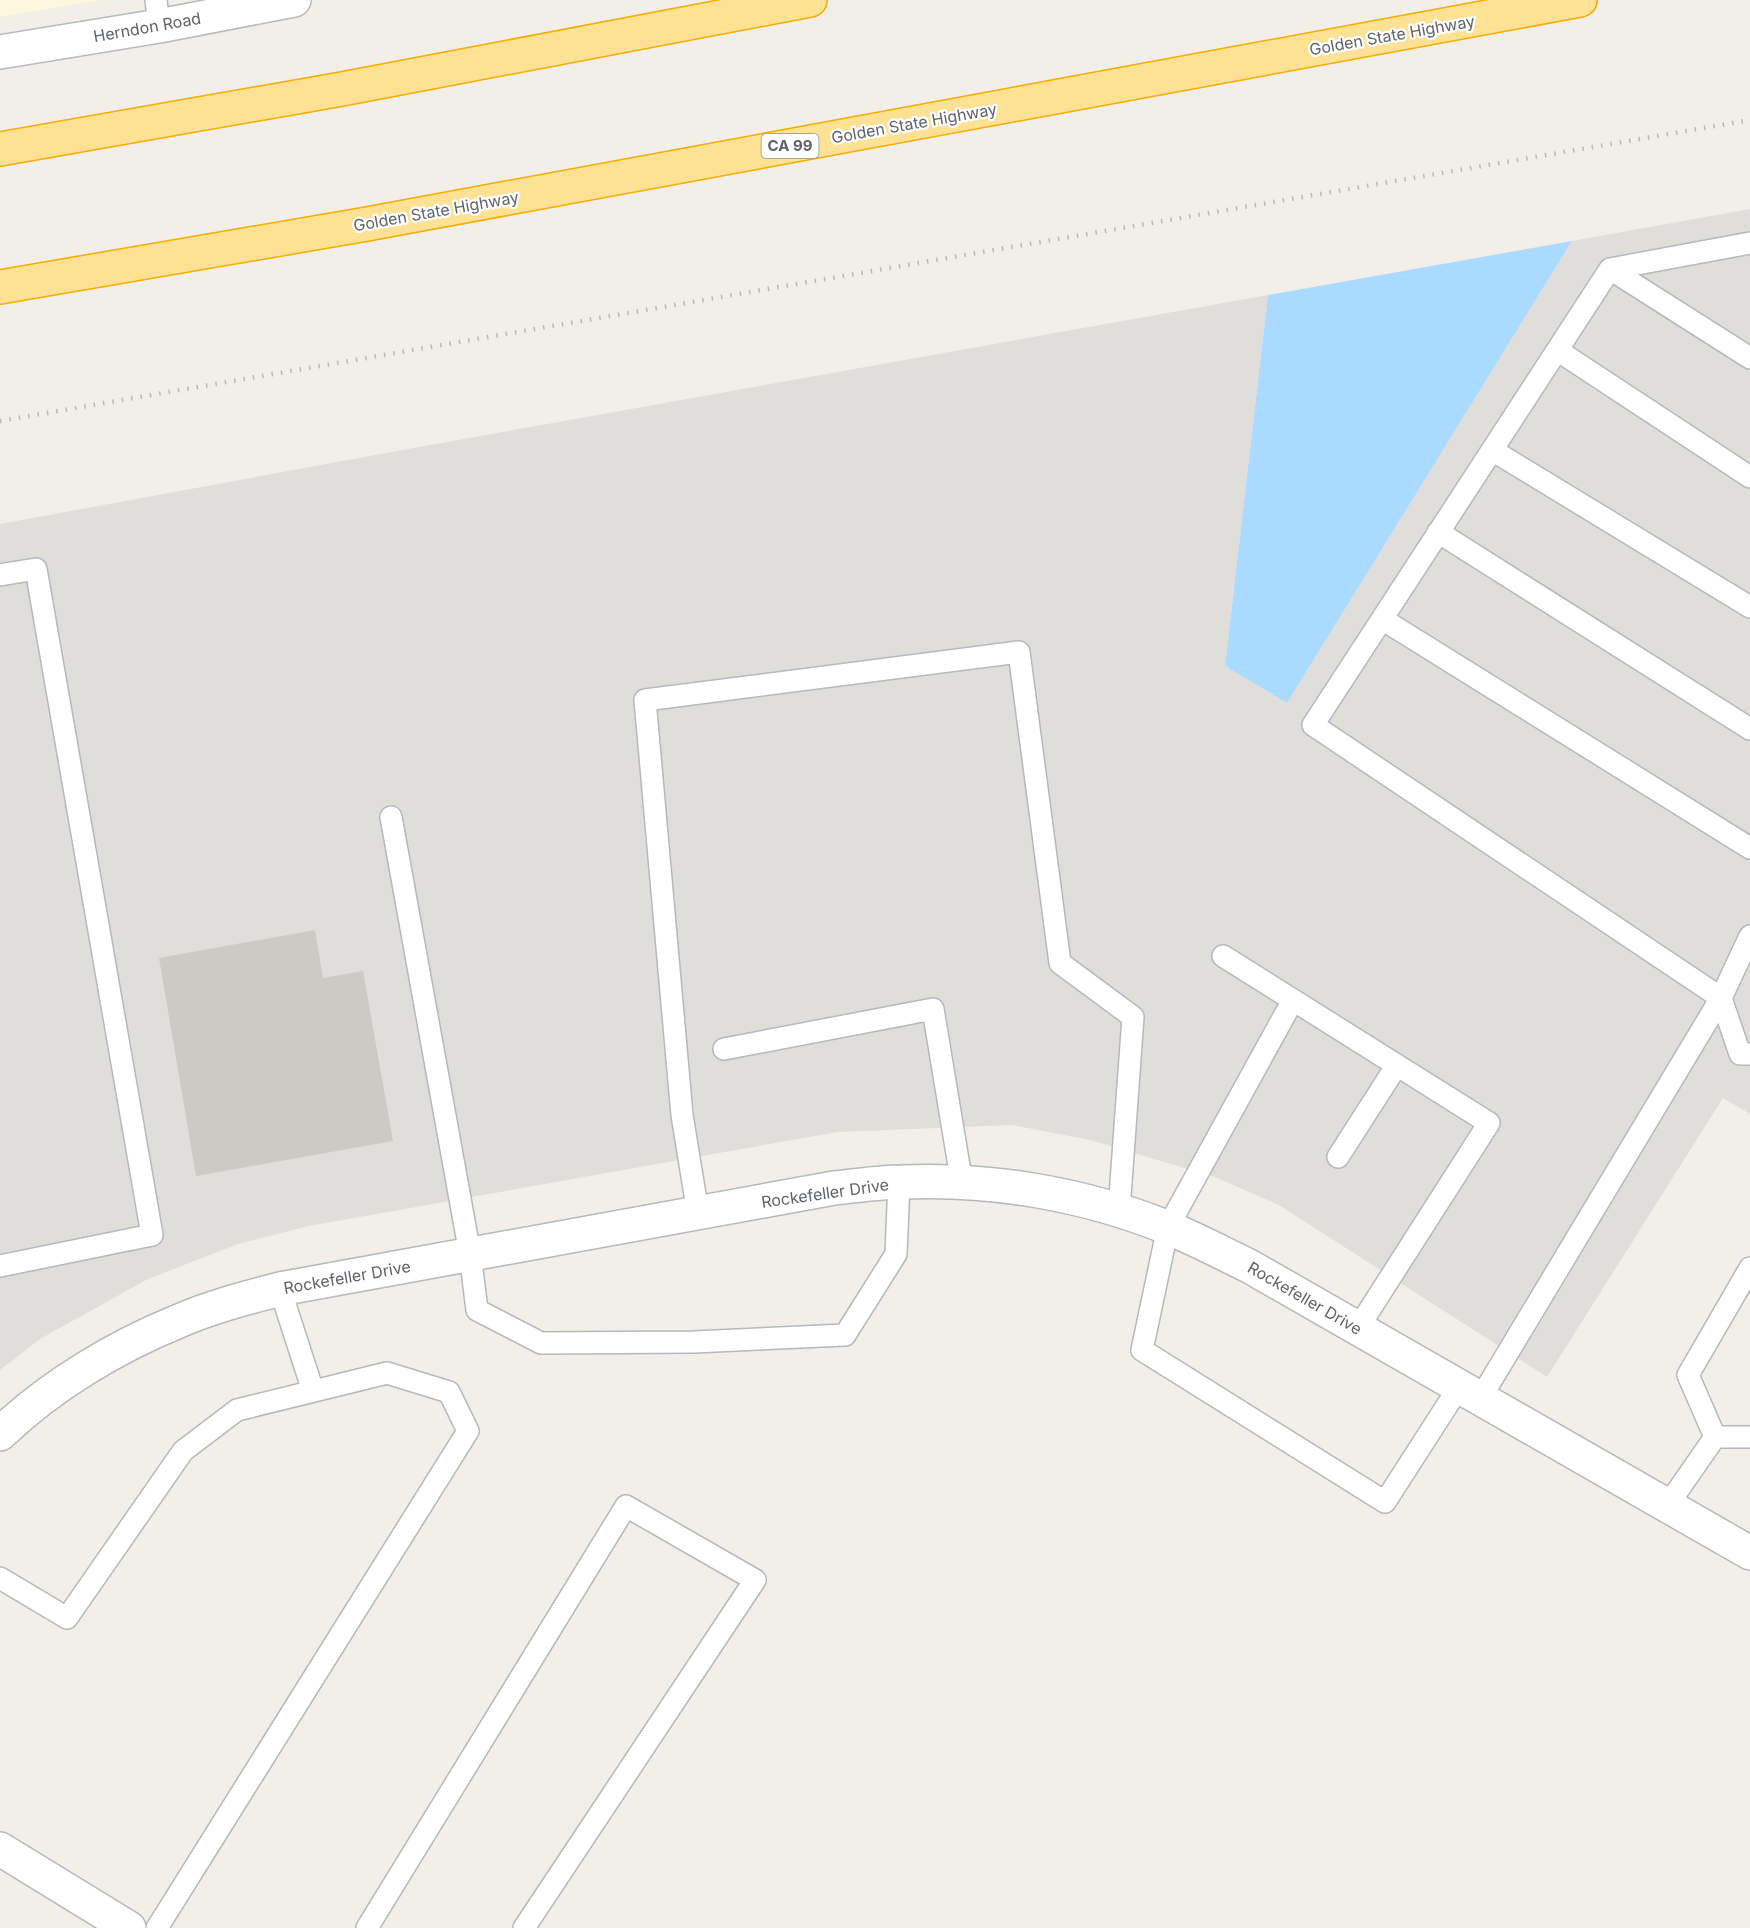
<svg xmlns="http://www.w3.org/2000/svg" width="1750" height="1928" font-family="Inter,sans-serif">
<rect width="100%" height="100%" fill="#f1efe8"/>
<path fill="#fef7e0" d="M0,0H101L0,17Z"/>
<path fill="#e0deda" d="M1750,209V1114L1723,1098L1547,1377L1279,1205L1215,1177L1090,1140L1012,1125L837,1132L309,1226L238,1244L148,1279L40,1339L0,1370V524L430,445L1268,295L1225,666L1287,703L1572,241Z"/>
<path fill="#aadaff" d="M1572,241L1287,703L1225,666L1268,295Z"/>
<path fill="#cccac5" d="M315,930L323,978L363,971L393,1141L196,1176L159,958Z"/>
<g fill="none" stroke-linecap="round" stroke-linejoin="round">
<defs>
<path id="lane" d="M156,0L159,26
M1750,243L1610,269L1313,725L1721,998L1740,1054H1750
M1610,269L1750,358
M1557,350L1750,477
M1492,450L1750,607
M1438,532L1750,729
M0,575L36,569L152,1235L0,1266
M1382,619L1750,848
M391,817L470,1254L477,1310L541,1343L694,1342L845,1335L896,1254L899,1182
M1223,956L1489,1123L1358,1328
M1293,1000L1168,1227L1142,1350L1385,1502L1459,1387
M724,1049L933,1009L962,1184
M1338,1157L1397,1065
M698,1213L682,1115L645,700L1019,652L1060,963L1133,1017L1119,1210
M280,1289L313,1391
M1480,1399L1721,998L1750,936
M1715,1437L1688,1375L1750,1268
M1715,1437H1750
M1667,1506L1715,1437
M0,1578L67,1618L183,1451L237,1410L387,1373L449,1392L468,1431L157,1928
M367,1928L626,1506L755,1580L524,1928"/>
<path id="street" d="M0,1434C50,1386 115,1347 179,1321C211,1307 246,1298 280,1289L834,1188C856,1186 879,1182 902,1182C990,1178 1084,1194 1166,1227C1194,1238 1222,1253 1249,1266L1750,1553
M0,1849L129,1928"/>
<path id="secondary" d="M0,52L159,26L294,0"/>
<path id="highway" d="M0,149L342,89L810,0
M0,287L367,224L1580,0"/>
</defs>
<use href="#lane" stroke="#b5b8bc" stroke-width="24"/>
<use href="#street" stroke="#b5b8bc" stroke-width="36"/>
<use href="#secondary" stroke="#b6babf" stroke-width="36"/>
<use href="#highway" stroke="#f9ab00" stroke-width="36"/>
<use href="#lane" stroke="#fff" stroke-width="21"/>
<use href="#street" stroke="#fff" stroke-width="33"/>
<use href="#secondary" stroke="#fff" stroke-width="33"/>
<use href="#highway" stroke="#fde293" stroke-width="33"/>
<path stroke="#b6b7b8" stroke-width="4.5" stroke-dasharray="1.5 8" stroke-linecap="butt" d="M0,421L1750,120"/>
</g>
<g text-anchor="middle" stroke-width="4.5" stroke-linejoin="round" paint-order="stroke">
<rect fill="#fff" stroke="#8f9295" stroke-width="1.5" x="761.5" y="134" width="57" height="24" rx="4.5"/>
<g font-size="15" font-weight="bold" fill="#5f6368">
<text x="790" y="151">CA 99</text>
</g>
<g font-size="16" fill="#5f6368" stroke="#fff">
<text transform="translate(147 27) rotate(-10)" y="6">Herndon Road</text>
<text transform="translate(1392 35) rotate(-10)" y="6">Golden State Highway</text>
<text transform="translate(914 123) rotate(-10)" y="6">Golden State Highway</text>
<text transform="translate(436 211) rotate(-10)" y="6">Golden State Highway</text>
<text transform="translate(825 1193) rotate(-8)" y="6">Rockefeller Drive</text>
<text transform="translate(347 1277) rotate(-10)" y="6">Rockefeller Drive</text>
<text transform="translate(1305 1298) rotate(30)" y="6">Rockefeller Drive</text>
</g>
</g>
</svg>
